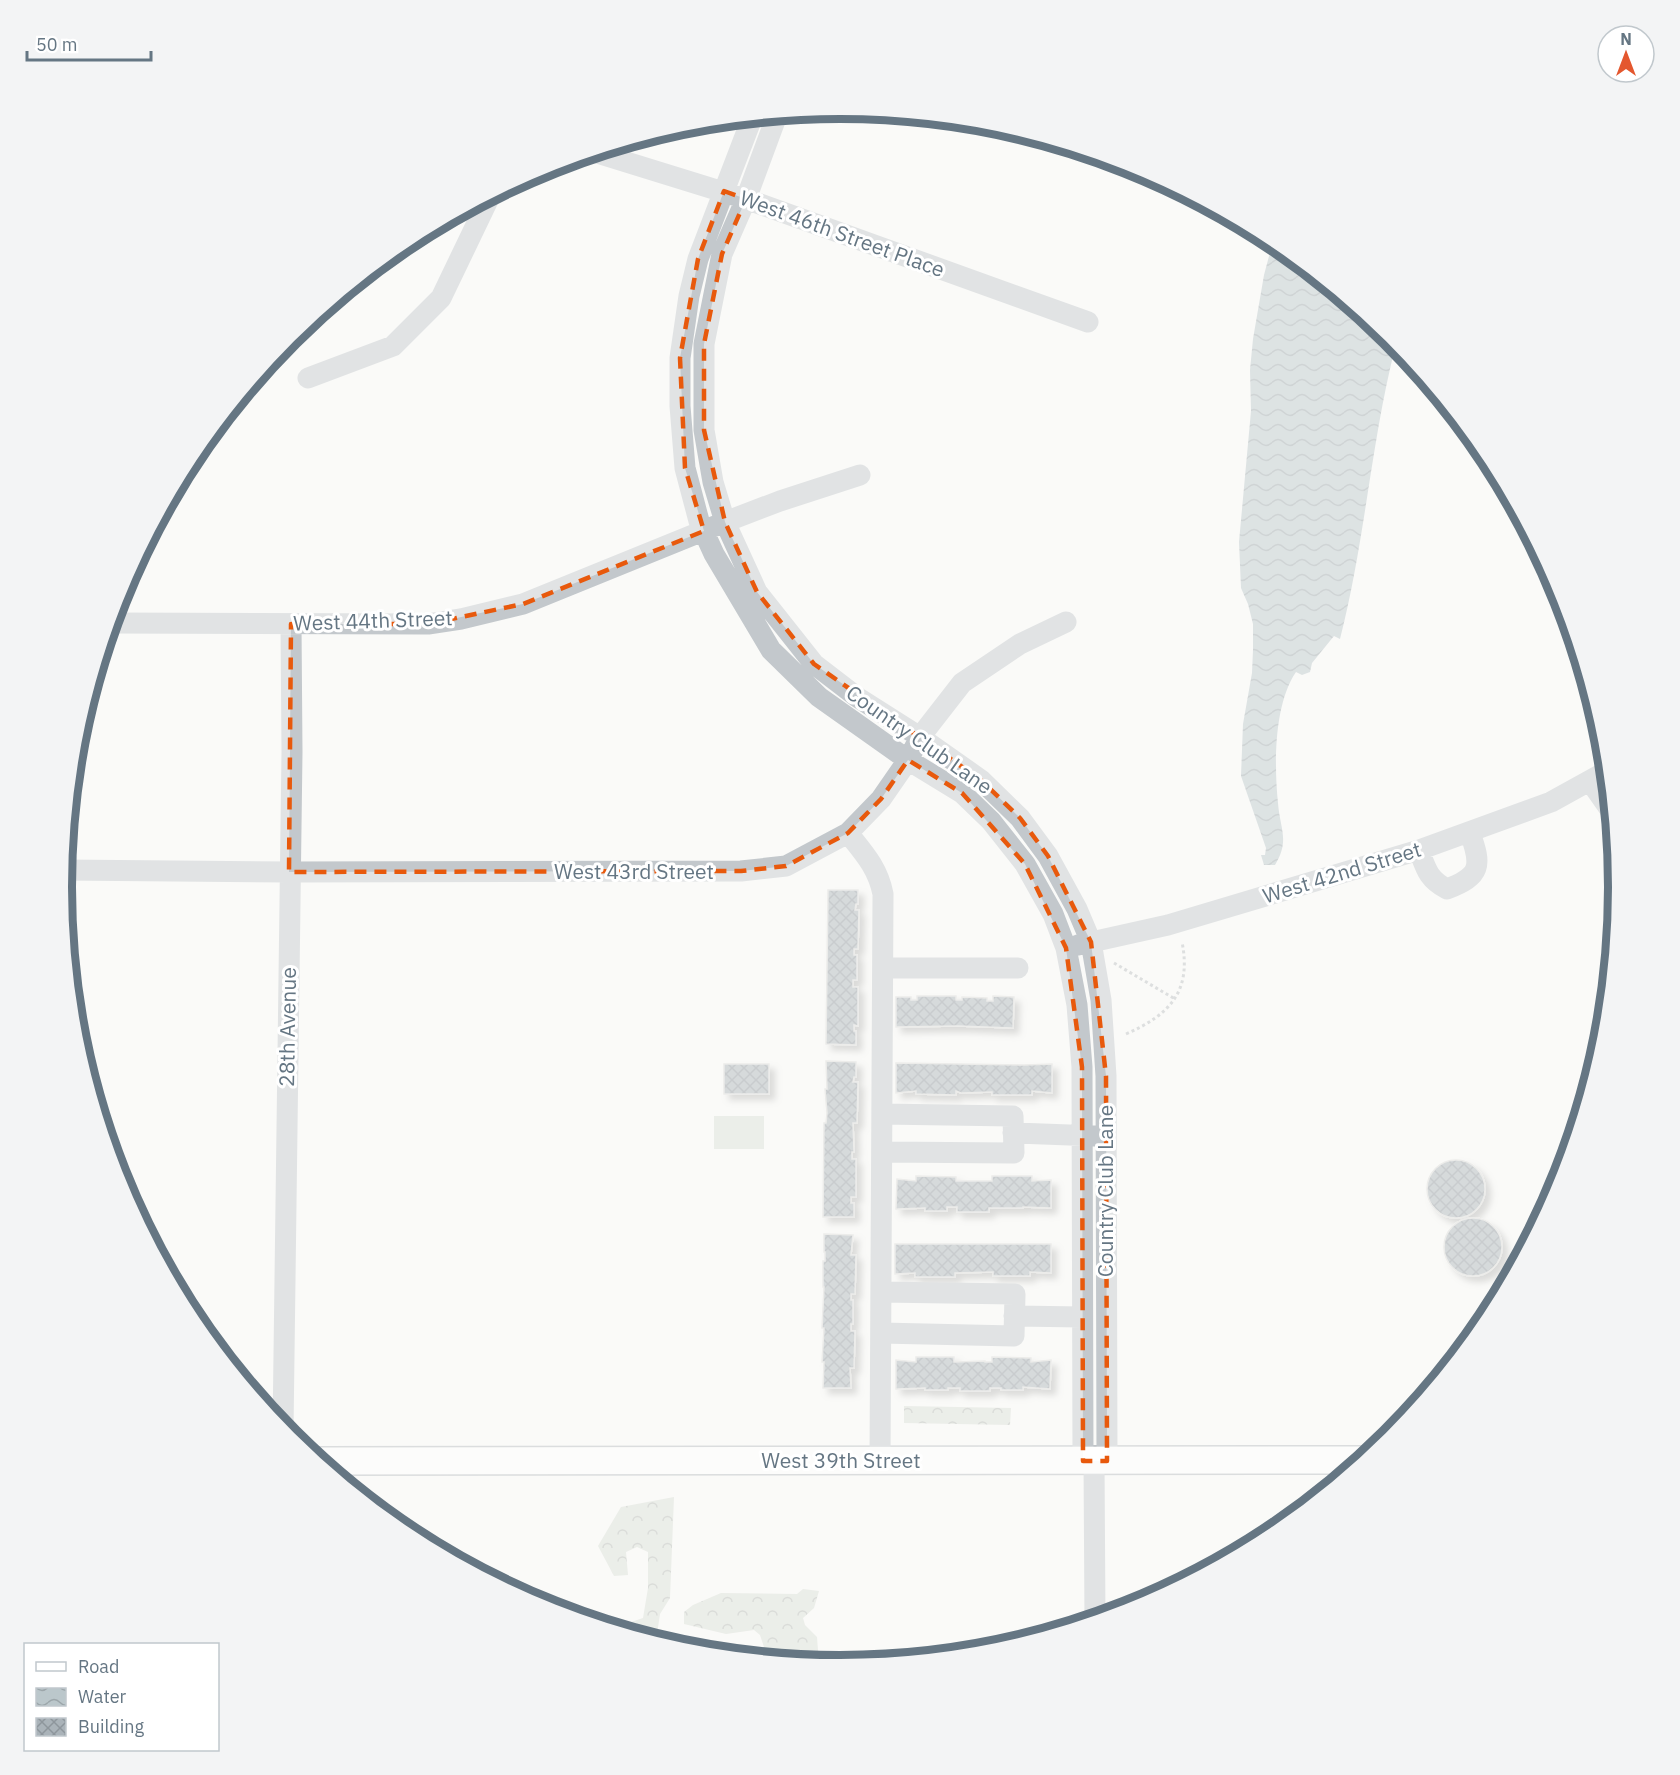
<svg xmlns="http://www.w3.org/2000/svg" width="1680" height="1775" font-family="'IBM Plex Sans',sans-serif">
<defs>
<pattern id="forest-crowns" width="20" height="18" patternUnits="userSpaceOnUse" patternTransform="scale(1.5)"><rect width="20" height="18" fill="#dadfd7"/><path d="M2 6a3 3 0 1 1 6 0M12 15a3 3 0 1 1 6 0" fill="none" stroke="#b4b9b4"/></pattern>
<pattern id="water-waves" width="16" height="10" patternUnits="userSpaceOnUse" patternTransform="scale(1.5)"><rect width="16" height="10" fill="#bbc7cb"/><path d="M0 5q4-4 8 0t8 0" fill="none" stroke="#9ca6aa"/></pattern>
<pattern id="building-cross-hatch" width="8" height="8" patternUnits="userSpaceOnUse" patternTransform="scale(1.5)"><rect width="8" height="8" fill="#aab3b9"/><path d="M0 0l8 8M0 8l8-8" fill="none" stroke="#8e969c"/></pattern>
<filter id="shadow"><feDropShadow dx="5.5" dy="5.5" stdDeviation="3" flood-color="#0004"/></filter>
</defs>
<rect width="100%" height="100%" fill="#fafaf8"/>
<path fill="url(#forest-crowns)" d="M904,1406L1011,1408L1010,1425L904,1423Z
M674,1497L670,1598L660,1614L656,1641L625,1632L628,1623L643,1618L648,1588V1552L637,1547L626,1552L628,1575L614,1576L598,1546L621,1507Z
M803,1589L819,1591L814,1608L803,1618L805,1625L817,1637L819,1664L768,1659L760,1635L754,1630L726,1634L684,1624V1612L693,1605L721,1593L797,1594Z"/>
<path fill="#dadfd7" d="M714,1116H764V1149H714Z"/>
<path fill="url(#water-waves)" d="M1273,241L1391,337L1396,344C1371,441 1365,542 1340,639L1334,636L1312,663L1310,672L1302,675L1296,672C1274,704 1274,764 1278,803C1280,829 1290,841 1275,865H1264L1261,855H1265L1266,848L1241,776L1243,724L1252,673L1253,650V624L1248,604L1241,588L1239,542L1251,411L1250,370L1253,339L1264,275Z"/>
<path fill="url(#building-cross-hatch)" stroke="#dcdcda" stroke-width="1.5" filter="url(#shadow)" d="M828,890H858V904H856L855,910H859L858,949H854V955H857V980H853V987H858V1026L854,1025V1031H856V1045L826,1044Z
M917,996H956V1000H962V997L987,998V1001H993V996L1014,997L1013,1028L958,1026L896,1027V997H911V1000H917Z
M826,1061L856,1062V1077H854L853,1082H858L857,1123H853L854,1152H852V1159H856V1197H851V1203H854V1217H823L824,1123H826L827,1113L825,1089H827Z
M896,1063L1024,1065L1052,1064V1093L1032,1091V1095H992V1092L961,1093L956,1091V1095L916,1094V1091L896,1093Z
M724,1064H769V1094H724Z
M1427 1189a29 29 0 1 1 58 0a29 29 0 1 1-58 0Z
M916,1176L956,1177V1181H992V1176H1032V1181L1051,1180V1208L1023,1207V1208H989V1212H957V1207H947V1211H925V1208L896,1209L897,1179L916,1181Z
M1444 1247a29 29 0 1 1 58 0a29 29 0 1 1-58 0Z
M824,1234L853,1235L851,1255H856L855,1294H851V1300H853V1324H851V1331H855L854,1368H850L851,1388H823L824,1362H822L824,1328H822L824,1287H823V1261H825V1252H824Z
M895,1244H1051V1273L1030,1272V1276H993V1272L955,1273V1277H915V1273L895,1274Z
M916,1357H954V1362L985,1361V1362H992V1357L1031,1358V1362L1051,1360L1050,1389L1023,1387V1390H1001V1388H990V1391H960V1388H948V1390H925V1388L896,1389V1360L916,1362Z"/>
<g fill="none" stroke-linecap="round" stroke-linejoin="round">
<defs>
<path id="major" d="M318,1461L1364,1460"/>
</defs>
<use href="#major" stroke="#b5babe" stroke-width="30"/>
<path stroke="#bbbfc2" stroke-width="3" stroke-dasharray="3 3" stroke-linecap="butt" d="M1114,963L1175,999
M1126,1034C1169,1015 1192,992 1182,942"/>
<path stroke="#c3c8cc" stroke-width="21" d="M777,115L746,199L722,254L704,344V430L713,482L725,522L757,592L814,664L857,697L920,737L981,780L1020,818L1048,856L1077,909L1091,942L1101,1000L1106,1076L1107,1461
M752,118L698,259L689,296L680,358V406L685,468L699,521L714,554L771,650L819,697L908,760L962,793L991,821L1025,864L1053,914L1066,948L1077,1005L1082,1067L1083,1461
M594,152L746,199L1088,322
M308,378L393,346L441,298L490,196
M111,623L428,624L461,619L523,604L725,522L780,501L860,475
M1590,781L1611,811
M848,833C864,853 878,868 883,894L880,1461
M1419,850C1426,869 1428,879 1447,889C1481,876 1482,866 1470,833
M63,870L289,872L741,871L786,866L848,833L881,799L908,760L920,737L962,683L1020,644L1066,622
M1078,945L1168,925L1419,850L1551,802L1607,771
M883,968H1018
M1013,1133L1096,1136
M882,1152L1014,1153L1013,1116L882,1114
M1014,1316L1082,1317
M881,1333L1014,1336L1015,1294L881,1292
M283,1430L292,752L291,624
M1094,1461L1095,1620"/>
<use href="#major" stroke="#fff" stroke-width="27"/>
</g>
<path d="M0 0H1680V1775H0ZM724,191L746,199L722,254L704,344V430L725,522L757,592L814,664L981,780L1020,818L1048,856L1091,942L1106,1076L1107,1461H1083L1082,1067L1066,948L1025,864L962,793L908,760L881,799L848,833L786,866L741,871L289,872L291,624H428L523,604L704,531L685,468L680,358L698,259Z" fill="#fafaf8" fill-opacity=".55" fill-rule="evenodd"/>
<path fill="none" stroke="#e8590c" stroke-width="4.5" stroke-dasharray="12 8" stroke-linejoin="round" d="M724,191L746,199L722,254L704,344V430L725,522L757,592L814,664L981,780L1020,818L1048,856L1091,942L1106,1076L1107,1461H1083L1082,1067L1066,948L1025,864L962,793L908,760L881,799L848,833L786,866L741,871L289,872L291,624H428L523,604L704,531L685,468L680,358L698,259Z"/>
<g text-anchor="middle" stroke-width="6" stroke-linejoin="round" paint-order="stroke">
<g font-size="21" fill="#657683" stroke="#fff">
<text transform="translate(842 234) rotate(20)" y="7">West 46th Street Place</text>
<text transform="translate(373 621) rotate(-2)" y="7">West 44th Street</text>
<text transform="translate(919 740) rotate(35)" y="7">Country Club Lane</text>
<text x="634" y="879">West 43rd Street</text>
<text transform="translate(1342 873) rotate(-17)" y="7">West 42nd Street</text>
<text transform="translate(288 1027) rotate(-89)" y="7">28th Avenue</text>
<text transform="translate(1106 1191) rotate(-90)" y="7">Country Club Lane</text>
<text x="841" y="1468">West 39th Street</text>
</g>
</g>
<path d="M0 0H1680V1775H0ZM72 887a768 768 0 1 1 1536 0a768 768 0 1 1-1536 0Z" fill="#f3f4f5" fill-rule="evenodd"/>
<path fill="none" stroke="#657683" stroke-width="8" d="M72 887a768 768 0 1 1 1536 0a768 768 0 1 1-1536 0Z"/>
<rect x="24" y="1643" width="195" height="108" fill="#ffffff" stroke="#c1c8cd" stroke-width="1.5"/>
<rect x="36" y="1662" width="30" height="9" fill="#ffffff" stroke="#c1c8cd" stroke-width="1.5"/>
<text x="78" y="1673" font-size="18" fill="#657683">Road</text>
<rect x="36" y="1688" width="30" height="18" fill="url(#water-waves)" stroke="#c1c8cd" stroke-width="1.5"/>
<text x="78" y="1703" font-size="18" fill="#657683">Water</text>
<rect x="36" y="1718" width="30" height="18" fill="url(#building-cross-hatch)" stroke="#c1c8cd" stroke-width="1.5"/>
<text x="78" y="1733" font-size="18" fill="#657683">Building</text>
<g transform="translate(1626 54)"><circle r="28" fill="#ffffff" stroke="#c1c8cd" stroke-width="1.5"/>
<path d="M0-4.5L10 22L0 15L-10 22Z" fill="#e4572e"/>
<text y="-9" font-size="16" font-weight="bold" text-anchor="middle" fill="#657683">N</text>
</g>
<path d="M27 51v9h124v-9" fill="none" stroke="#657683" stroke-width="3"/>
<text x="36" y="51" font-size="18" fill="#657683" stroke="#ffffff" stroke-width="4.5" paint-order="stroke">50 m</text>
</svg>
